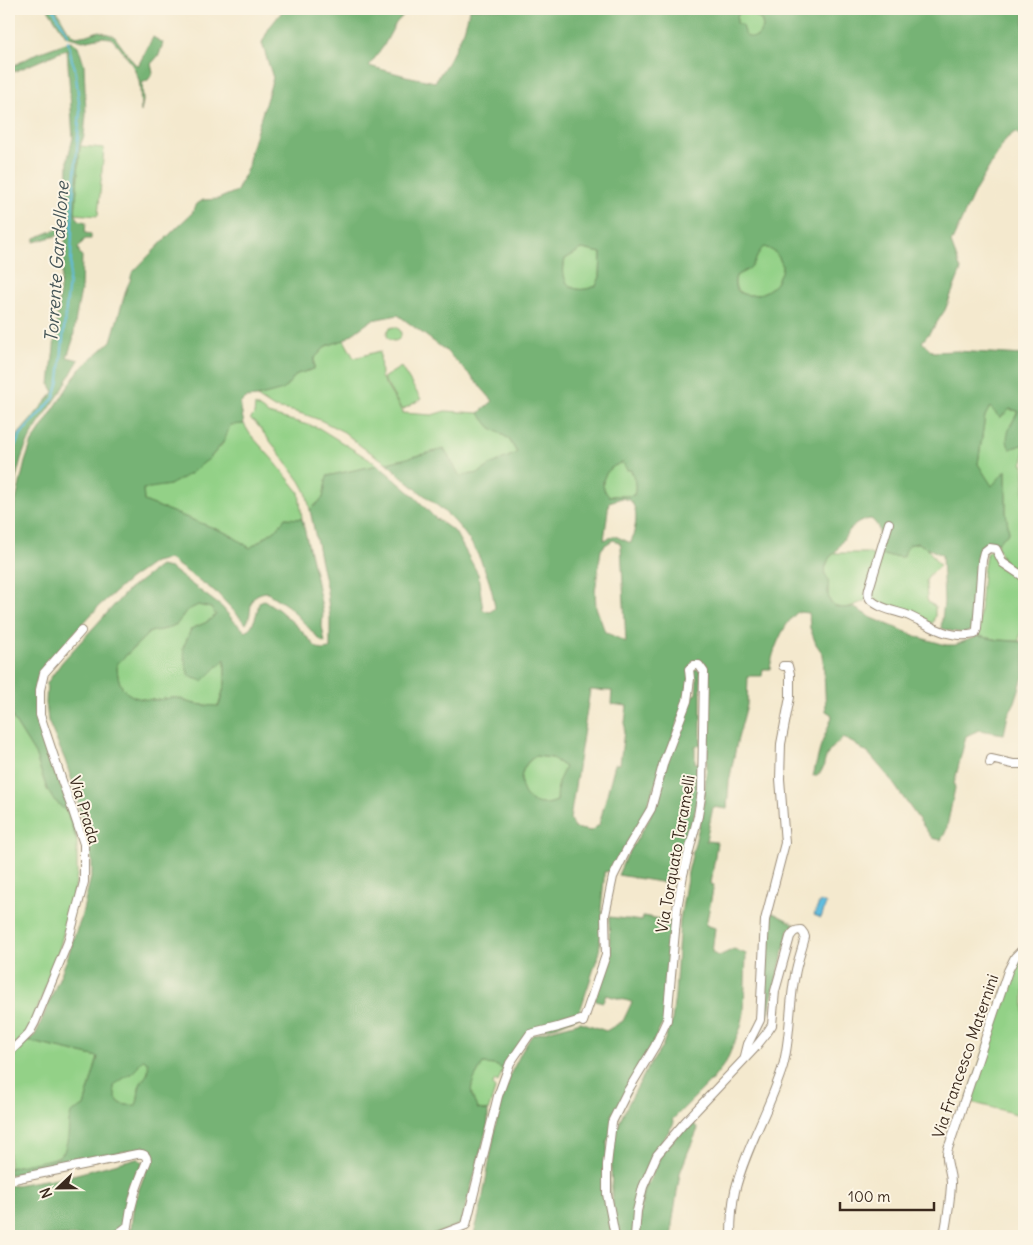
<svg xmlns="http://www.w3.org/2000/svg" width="1033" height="1245" font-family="Delius,sans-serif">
<rect width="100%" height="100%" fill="#fcf5e5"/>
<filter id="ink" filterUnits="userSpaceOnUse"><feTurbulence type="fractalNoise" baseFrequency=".02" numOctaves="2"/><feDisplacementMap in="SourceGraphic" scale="10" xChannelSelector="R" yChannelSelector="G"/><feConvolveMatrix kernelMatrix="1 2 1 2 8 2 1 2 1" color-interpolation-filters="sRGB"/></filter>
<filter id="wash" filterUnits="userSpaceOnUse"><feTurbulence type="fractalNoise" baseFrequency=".0096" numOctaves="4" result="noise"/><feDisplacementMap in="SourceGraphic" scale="20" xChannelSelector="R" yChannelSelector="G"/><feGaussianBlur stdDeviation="1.12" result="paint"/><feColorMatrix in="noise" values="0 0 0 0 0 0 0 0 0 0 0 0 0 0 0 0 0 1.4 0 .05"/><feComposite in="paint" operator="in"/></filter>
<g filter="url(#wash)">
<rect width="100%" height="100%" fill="#f4e9ce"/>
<path fill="#93d187" stroke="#677e52" d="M741,9H750L754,15L762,21L763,28L757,37L752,38L747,37L737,23V17Z
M80,146L104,148L98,216L75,214Z
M764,247C772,249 778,254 781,262C783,267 782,271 779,276C778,280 776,284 773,286C761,299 729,300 736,276C740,273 747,271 750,267C757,261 757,252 764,247Z
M582,249L601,253L600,277L596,286C572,296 559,284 565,259Z
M387 334a7 7 0 1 1 14 0a7 7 0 1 1-14 0Z
M344,340L354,358L380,351L381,377L403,413L432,415L445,411L479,413L490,427L509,439L517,453L492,464L479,473L460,476L408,459L387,463L362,447L344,432L320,420L306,415L292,411L274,408L257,397L283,389L297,374L314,369V359L326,346Z
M401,367L421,399L402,410L383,378Z
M255,405L268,414L319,428L378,465L327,476L323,498L310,510L306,492L300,481L274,446L255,422L250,419L254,415Z
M990,407L1019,411L1010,426V449L1024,444V460L1022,464L1024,465V575L1005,563L997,547L998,542L1009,533L1006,512V471L992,487L978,464L985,416Z
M244,424L250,434L274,461L299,492L302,519L285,518L279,527L250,548L229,534L144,501L143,488L170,485L210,458L224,442L230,425Z
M624,463C633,472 638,482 634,495L628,496H609C607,494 605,492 604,489C599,476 612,464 624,463Z
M918,543L927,548L940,566L929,575L926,581L927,599L929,603L935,606V616L932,624L884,605L873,599L870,593L881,554L906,549L911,544Z
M993,550L1024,579V616L1019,641L999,640L978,636L983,573L986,555L989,551Z
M835,553H868L876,557L868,599C856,605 831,618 828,595C827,585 830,583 824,572L829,558Z
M198,605L211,608L216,615L207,622L191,629L225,658V684L218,707C209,705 200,705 191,703C186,702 181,698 176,698C170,697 163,700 157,700C130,700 117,692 117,664L150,632L166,629L177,624L186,611Z
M9,712L35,754L47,789L53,799L67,812L77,841V874L75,888L58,954L32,1023L28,1031L9,1052Z
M536,756L552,758L565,767L558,793L557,801C522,816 508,772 536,756Z
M1024,954V1116L967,1101L1011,973L1017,958Z
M27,1041L98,1057L84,1106L69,1122C69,1132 69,1146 63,1153C56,1161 20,1165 9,1168V1071L13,1054L21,1043Z
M143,1059L148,1062C150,1077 145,1074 140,1085C138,1090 139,1099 136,1106C120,1105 115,1103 114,1086C121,1078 125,1078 132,1073C137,1070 138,1063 143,1059Z
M483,1064L495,1065L503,1069L498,1082L495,1081L493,1084L495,1090L488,1111L478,1109C466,1089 472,1082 483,1064Z"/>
<path fill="#76b374" stroke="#586e49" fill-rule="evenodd" d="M48,9H56L68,30L76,37L87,35L99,31L114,36L134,63L138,66L153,37L163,43L159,55L151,64L153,73L148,80L142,83L143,101L141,112C140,102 141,91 139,81C136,67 121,48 111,38L102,37L83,41L66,36Z
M284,9H409L396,23L383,47L369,66L406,76L435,82L451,57L464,30L470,9H741L737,17V23L742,25C744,34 746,39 757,37L763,28L762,21L754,15L749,9H1024V138L1015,132L1006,139L975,191L951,243L961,270L945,310L934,327L922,342L933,352L956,351L1024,355V444L1010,449C1002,436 1013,423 1018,411L1010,409L1000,418L990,407L985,416L978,464L992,486L1006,470V512L1009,533L998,542L980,549L977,586L975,629C963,635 953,632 941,628L944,602L942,555L927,548L918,543C908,544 906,547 904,557L887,556L877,553C878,538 884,529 871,519C851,521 846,536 836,551C831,557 836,551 830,557C827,561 826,567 824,572C825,574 827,577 828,579C829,583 828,587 828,591C828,608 839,609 853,607L872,618L921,638L946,645H955L978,636L999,640L1024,642V676L1023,677L1015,702L1008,715L1004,734L979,730L966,736L954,784L955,788L946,831L941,840L932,838L888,776L869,754L853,743L843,738C836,744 830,749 826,757C823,766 824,774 813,776L821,745L832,717L831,714L826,711L823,654L816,644L810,628L809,613L798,612C784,622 772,652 770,669H763L762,676H748L747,705L737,742L729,782L727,809L713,807L706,841L717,842L711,884L714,885L706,925L715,928L712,953L719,956L734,949L746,954L744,1013L741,1027L726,1062L712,1080L672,1120L674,1123L659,1147L654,1153L632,1236H617L613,1209L611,1167L615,1132L626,1108L646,1071L662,1047L672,1020L675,995L680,920L688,872L703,810L707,764L708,729L707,685L709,673L705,665L700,660L693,663L684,705L644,815L611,871L604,872V880L601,909L603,913L599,953L578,1017L557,1026L532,1032L503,1069L495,1065L483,1064C472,1082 466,1089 478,1109L488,1111V1124L475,1173L461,1224L431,1236H121L131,1228L134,1202L151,1158L150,1150L144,1148L136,1149L9,1175V1168L57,1158L64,1152L68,1138L69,1122L71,1113L84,1106L98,1057L27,1041L35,1035L38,1029L67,959L76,931L80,922L92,873V860L74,787L65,760L48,721L46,703L47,683L62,662L128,590L160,566L170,568L222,607L232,619L246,632C255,624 257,613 259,602L264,600L279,610L298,627L316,647L322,650L330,649V619L327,591L310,510L323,498L327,476L378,465L414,496L434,517L455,532L478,574L483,610L490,612L495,608C491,575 473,538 449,516C437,504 423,495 410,484C402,478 395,470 387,463L444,449L460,476L479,473L492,464L517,453L509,439L490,427L479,413L493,401L471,376L445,350L398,315L372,320L344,340L326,346L314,359V369L297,374L283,390L257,397L246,398L240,404L244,424L230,425L224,441L210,458L191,473L170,485L143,489L144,501L229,534L250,548L279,527L285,518L302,519L315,573L323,613L322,626L325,643L321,641L288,606L266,592C244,595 255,611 246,624L217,593L169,559L154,562L130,579L100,605L54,655L40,676L39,720L52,769L58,779L75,826L77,841L67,812L53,799L47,789L35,754L9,712V530L25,462L31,444L79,370L111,341L127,287L130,281L132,273L172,232L192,213L197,204L203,200L218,199L237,191L248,167L251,150L273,78L262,43L269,28ZM764,247C772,249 778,254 781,262C783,267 782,271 779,276C778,280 776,284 773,286C761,299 728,300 736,276C740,273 747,271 751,267C757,261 757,252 764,247ZM582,249L601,253L600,277L596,286C572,296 559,283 565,259ZM623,463L627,470H631C634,478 637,486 634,495L628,496H609C607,494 605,492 604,489C599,477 612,464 623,463ZM622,498L630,500C640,512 635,529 631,543L615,536L604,540L609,502ZM613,540L619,542L621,546L626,642L605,632L596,607L595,592L601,550L605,545ZM198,605L211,608L216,615L207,622L191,629L183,648L186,667L190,677L203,681L225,659V684L219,706C210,706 200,705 191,703C186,702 181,698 176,698C170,697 163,700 157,700C130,700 117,692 117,664L150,632L166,629L177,624L186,611ZM590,690L612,691L611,704L627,706L620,764H615L599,825L591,831L574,828L570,819ZM536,756L552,758L565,767L558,782L557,801C522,816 508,771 536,756ZM143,1060L148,1062C150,1077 145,1074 140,1085C138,1090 139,1099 136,1105C120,1106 115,1103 114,1086C121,1079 125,1078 132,1073C137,1070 138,1063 143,1060Z
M71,41L78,46L84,65L86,115L84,136L80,146L75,214L79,220L86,222L85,233L91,234V239H85L78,248L80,254L82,256L81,290L76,317L73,340L67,357L79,360C73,369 68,380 62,390C48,412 29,433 21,459C16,475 14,492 9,508V449L13,441L54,392L50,385L66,233L34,242L35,238L67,225L68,158L73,138L67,49L9,74V68L38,53Z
M697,669L700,670L701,681V745L695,746V763H700V791L678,885L618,875L625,859L648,821L656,800L667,762L691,696L696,694L697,677L693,675L694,670Z
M771,912L795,924L789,930L774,989L768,1015L765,1018L763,1016L764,991Z
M643,916L672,921L665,1019L642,1064L607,1142L612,1236H467L474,1234L481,1207L500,1102L511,1073L522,1051L532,1035L581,1022L606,1031L623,1021L632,1002L606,995L603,1002L595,1000L610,955L609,917L642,921Z
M691,1120L698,1129L688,1152L680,1173L672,1225V1236H638L643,1195L662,1152Z
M137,1158L143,1163L135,1181L128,1204L125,1226L111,1236H9V1186L69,1176Z"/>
<path fill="#61bddf" stroke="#4e747e" d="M820,901L826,904L821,918L814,915Z"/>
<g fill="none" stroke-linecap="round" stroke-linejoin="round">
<path stroke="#61bddf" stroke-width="2" d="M53,9L68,35
M9,469L12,452L21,434L54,398L59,381L66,308L71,263L73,198L80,111L75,68L72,60L68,41"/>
</g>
</g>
<g filter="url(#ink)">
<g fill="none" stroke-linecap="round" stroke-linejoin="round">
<defs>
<path id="minor" d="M889,523L869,589C868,593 868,597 871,600C880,609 896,611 907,615C921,621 933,629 947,633C957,636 965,636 975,634L977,629L982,560L984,552L989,548L996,549L1003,563L1024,577
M990,763L991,759L1013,764H1024
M583,1022L606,955L605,915L613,877L627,849L651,809L664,761L687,701L690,679L689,669L694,665H699L704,672L702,791L698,816L683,875L677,909L667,1020L655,1046L627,1092L612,1122L607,1165V1194L615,1236
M9,1056L12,1050L29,1033L35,1022L68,942L84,882V844L73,811L62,781L40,715V690L44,673L81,631
M745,1056L748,1044L760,1020L765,920L785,843L780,779L781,744L790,697V674L788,666H783
M9,1180L137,1154C143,1153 147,1155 147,1161C137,1185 131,1201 128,1226L115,1236
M437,1236L466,1225L498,1096L510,1063L530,1034L558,1027L584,1019
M635,1236L637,1211L643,1187L657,1155L685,1122L754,1049L766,1034L772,1025L775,991L790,937C793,932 795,930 801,930L804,934L805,937C802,950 797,962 795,975C789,1004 791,1036 783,1066C770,1109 746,1147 735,1191C732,1205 731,1221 731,1236
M944,1236C947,1220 950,1202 951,1185C952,1168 942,1161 950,1143L1008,971L1015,957L1024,948"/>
</defs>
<use href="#minor" stroke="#988a76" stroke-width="10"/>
<use href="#minor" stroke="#fff" stroke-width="8"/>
</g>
</g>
<g text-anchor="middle" stroke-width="4" stroke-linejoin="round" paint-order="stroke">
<g font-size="16" fill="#3b2a1e" stroke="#fcf5e5">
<text transform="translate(85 810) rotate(73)" y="6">Via Prada</text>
<text transform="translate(675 854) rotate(-80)" y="6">Via Torquato Taramelli</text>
<text transform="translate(965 1056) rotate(-71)" y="6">Via Francesco Maternini</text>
</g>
<g font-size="18" font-style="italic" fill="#465658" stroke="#fcf5e5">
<text transform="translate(57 262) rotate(-86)" y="6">Torrente Gardellone</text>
</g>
</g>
<rect width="1033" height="1245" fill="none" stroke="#fcf5e5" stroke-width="30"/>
<g transform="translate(58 1188) rotate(248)" stroke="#fcf5e5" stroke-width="4" paint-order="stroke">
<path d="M0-4L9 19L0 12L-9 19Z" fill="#3b2a1e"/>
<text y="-8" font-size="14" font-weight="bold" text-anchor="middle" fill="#3b2a1e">N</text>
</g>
<path d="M840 1202v8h94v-8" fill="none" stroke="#3b2a1e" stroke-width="2.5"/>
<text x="848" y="1202" font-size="15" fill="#3b2a1e" stroke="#fcf5e5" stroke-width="4" paint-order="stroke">100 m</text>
</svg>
